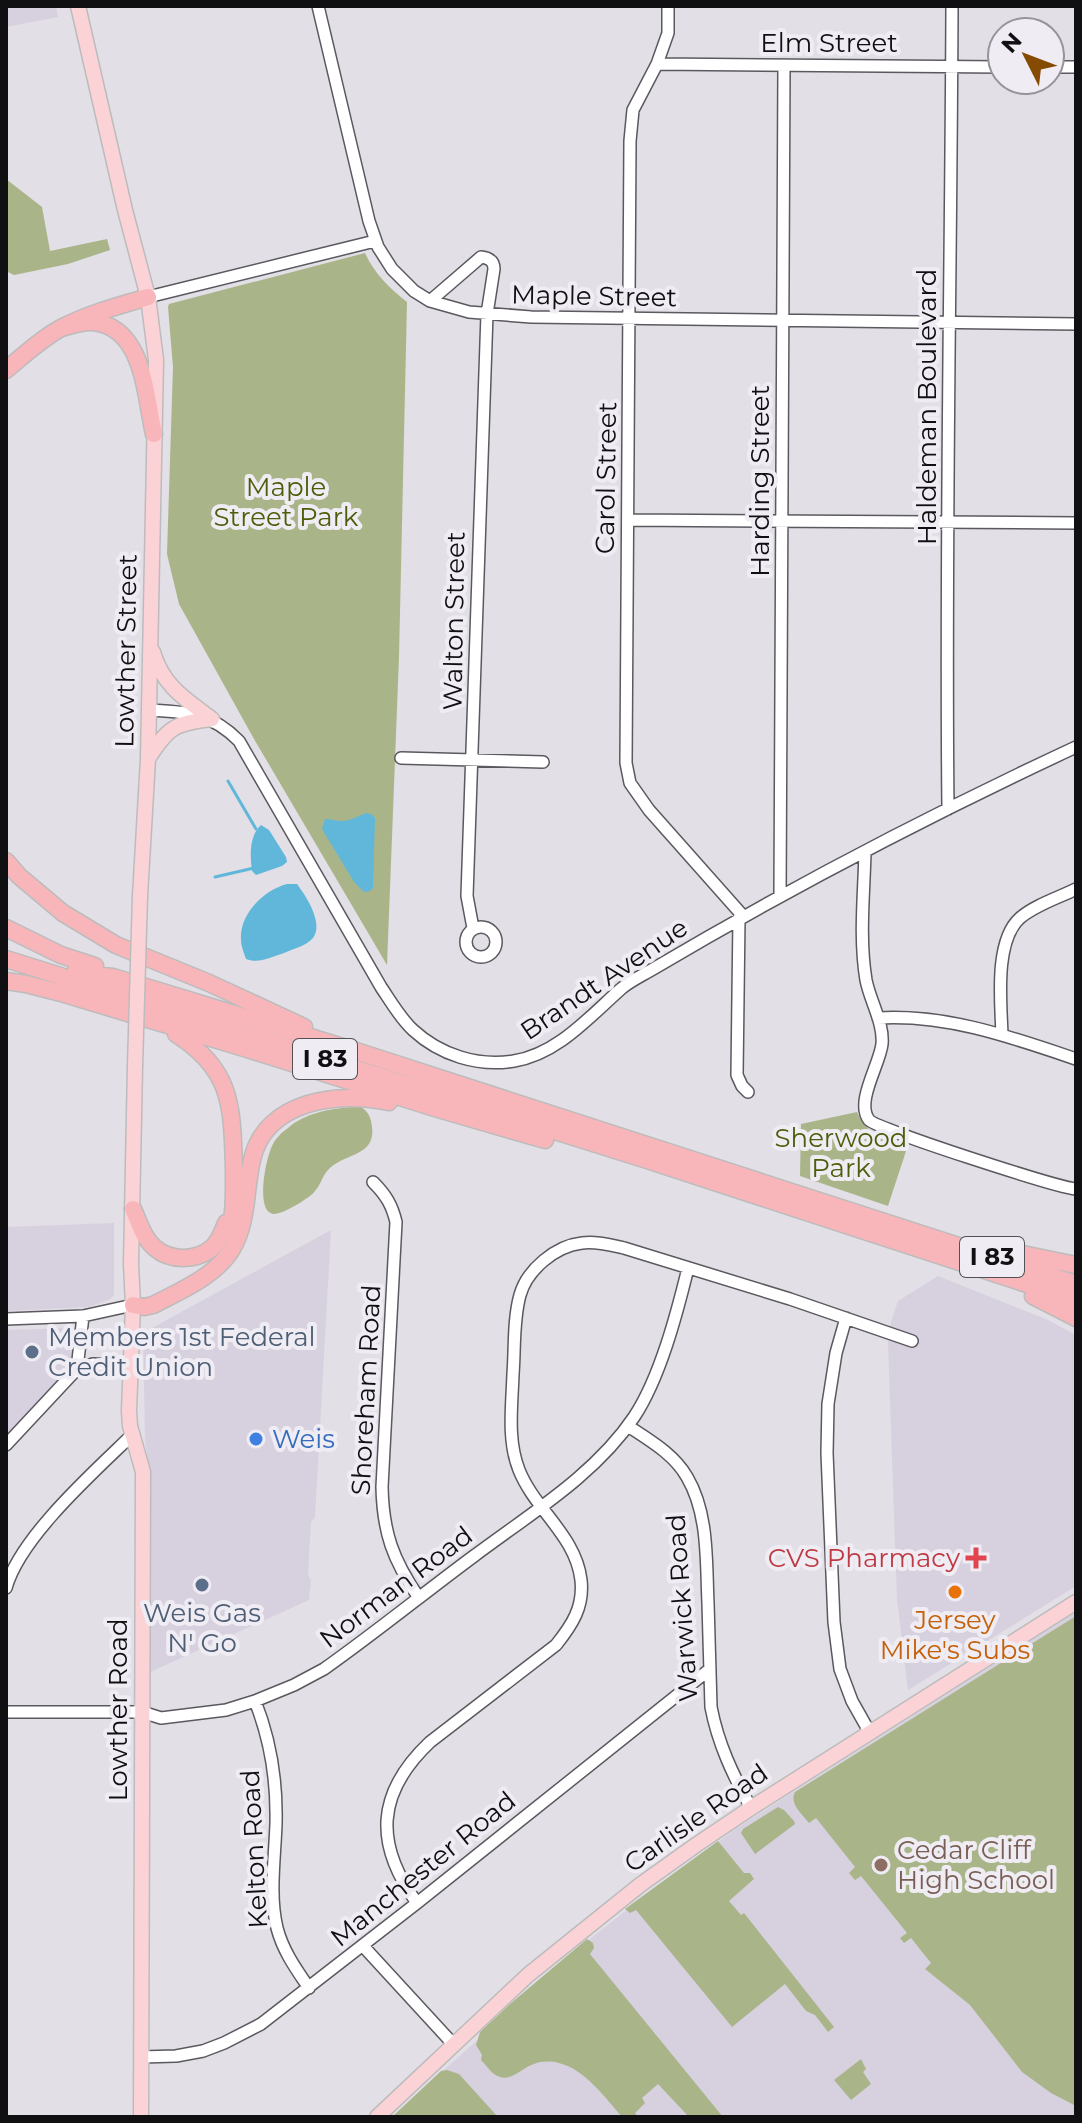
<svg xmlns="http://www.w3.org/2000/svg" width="1082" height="2123" font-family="Montserrat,sans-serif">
<rect width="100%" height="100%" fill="#e2dfe6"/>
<path fill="#d7d1df" d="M6,6H56L58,17L6,27Z
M114,1223V1295L110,1299L89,1307L6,1311V1227Z
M331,1230L315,1517L311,1522L308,1575L311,1580L309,1600L148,1673L149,1478L145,1437L143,1333Z
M938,1276L1048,1320L1076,1335V1586L908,1690L897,1599L888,1343L891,1322L898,1301Z
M75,1328L70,1370L6,1436V1330Z
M1076,1612V2117H392L586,1942L637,1902L737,1828Z"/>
<path fill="#a9b589" d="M6,179L42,207L50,251L107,239L110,250L68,264L14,275L6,271Z
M365,253C374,273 390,289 407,302L399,657L387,965L254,739L179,604L167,554L173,367L168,307L169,304Z
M351,1107H361C369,1112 371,1118 372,1127C376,1157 343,1153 328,1170C322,1176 321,1185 315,1191C310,1198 282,1215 273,1214C255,1211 266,1158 272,1146C275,1139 282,1132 288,1128C305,1113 329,1109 351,1107Z
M857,1112C867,1136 885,1138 908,1145L888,1206L800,1176L801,1124Z
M1076,1616V2106L1051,2093L1022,2072L970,2005L925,1969L931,1963L911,1938L904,1943L900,1938L907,1933L861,1876L855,1880L849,1873L855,1867L816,1818L809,1823C802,1814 789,1804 795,1792Z
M778,1807L784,1810L794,1821L795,1824L755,1854L741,1833L743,1829Z
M718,1841L744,1873H750L754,1879L729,1901L741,1915L744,1913L834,2027L828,2032L815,2015L806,2011L785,1984L732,2027L636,1910L630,1913L625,1909Z
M587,1939L593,1943L594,1948L590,1954L723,2117H689L658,2084L642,2098L645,2103L635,2113L638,2117H622C606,2098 584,2069 559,2063C551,2061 542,2061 534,2064C520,2068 510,2085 494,2074C489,2070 485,2064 481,2060L482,2055L476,2045L480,2032L510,2004Z
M861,2059L866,2069L863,2072L871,2084L851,2100L834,2080Z
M447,2070L459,2074L498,2117H392L441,2071Z"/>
<path fill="#60b7da" d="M366,813L371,814L375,818L373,888L370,891L364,892L354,882L322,829L325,819C331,819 336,821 342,821C350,821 358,816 366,813Z
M261,825L269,830L286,857L287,862L282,866L256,875L252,871C250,856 249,836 261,825Z
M287,884H297C306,896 324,923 313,938C306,946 293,949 284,953C271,957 259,964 246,959C244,953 241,946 241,940C239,914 264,890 287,884Z"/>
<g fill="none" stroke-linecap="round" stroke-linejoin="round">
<path stroke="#60b7da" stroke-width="3" d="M228,781L256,829
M215,877L254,868"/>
<defs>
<path id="minor" d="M318,6L369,221L378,247L392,269L414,291L430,301L469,312L531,317L1076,324
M668,6V33L657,64L633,110L630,141L626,763L630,783L649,810L743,916
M657,64L1002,67
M1050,67H1076
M148,297L375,241
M430,301L481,257C489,258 494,261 494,269L487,314L467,896L473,928
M628,520L1076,523
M149,710C186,712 211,712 239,741L381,987C391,1002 400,1018 413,1030C440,1055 478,1067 514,1061C558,1054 590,1016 622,988C632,980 643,975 653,969C790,888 932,814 1076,747
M401,758L543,762
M948,809C945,541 951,274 952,6
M865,852C864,894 859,938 866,980C870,1001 884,1023 882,1044C880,1064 855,1102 869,1120C876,1129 1056,1187 1076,1189
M780,896L784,65
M739,918L737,1075L742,1086L748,1092
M466 942a15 15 0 1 1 30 0a15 15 0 1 1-30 0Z
M878,1018C947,1014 1011,1037 1076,1059
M1002,1035C1001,1003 994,941 1020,918C1035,905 1058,898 1076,889
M373,1182C386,1195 392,1205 396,1222L382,1487C383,1533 393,1560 419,1598
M846,1318L836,1353L828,1404L827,1453L834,1622L840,1669L852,1701L870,1733
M6,1319L83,1316L133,1305
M77,1369L93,1364L131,1366
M628,1426C649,1440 674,1454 687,1477C709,1514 706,1563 708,1603C709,1638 710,1672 711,1707C718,1744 733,1775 751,1808
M6,1445L77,1369L83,1316
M6,1588C20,1537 95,1471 133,1434
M255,1701C271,1741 277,1780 276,1823C275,1857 269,1895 277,1928C283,1951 296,1969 309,1988
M6,1712H142L161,1718L226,1710L255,1701L294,1685L324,1669C375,1633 424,1593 474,1556C530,1514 595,1475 634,1417C660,1378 677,1313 688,1268
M417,1903C374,1844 376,1793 430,1742L556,1645C572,1625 584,1607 581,1580C576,1536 535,1510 519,1470C507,1440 512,1406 513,1374C515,1349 513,1320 520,1295C527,1270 555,1246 582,1243C596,1241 610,1245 624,1248L790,1299L912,1341
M363,1946L454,2045
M141,2057L176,2056L203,2051L224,2043L261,2024L417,1903L710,1669"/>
<path id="major" d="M78,6L125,210L148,297L156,360L148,759L140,896
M153,652C163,686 185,699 212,719
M148,759C168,727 175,723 212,719
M135,1066L131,1264L133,1305L129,1411L130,1426L143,1472L141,2117
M377,2117L528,1975L640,1885L696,1845L751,1808L1076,1602"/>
<path id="highway" d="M61,328C70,326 82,321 92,322C144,326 145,395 154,434
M6,370C24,355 42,338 63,327C90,313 119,306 148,297
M6,861L19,876L63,913L116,945L209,983L304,1027
M6,928L61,955L95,966
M6,959L644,1159L1076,1300
M76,970L91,975L113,977L353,1050L1076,1284
M6,981L26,984L61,993L244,1048L438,1109L545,1140
M176,1034C233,1070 232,1107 234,1169C234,1191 235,1216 228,1237
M133,1209C139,1222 143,1238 155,1248C171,1262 199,1261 214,1246C220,1239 223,1231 226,1223
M989,1247L1076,1265
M1033,1296L1076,1318
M133,1305L144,1307L153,1305C180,1291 216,1276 232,1249C248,1222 245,1190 252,1160C265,1100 339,1091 389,1102"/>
</defs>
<use href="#minor" stroke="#5b585f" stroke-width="14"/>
<use href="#major" stroke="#bcbcbc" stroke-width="17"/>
<use href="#highway" stroke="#bcbcbc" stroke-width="19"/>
<use href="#minor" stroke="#fff" stroke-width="11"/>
<use href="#major" stroke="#fbd3d6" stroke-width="14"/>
<use href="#highway" stroke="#f8b6bb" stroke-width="16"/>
<defs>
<path id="major-bridge" d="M135,1066L140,896"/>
</defs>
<use href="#major-bridge" stroke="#bcbcbc" stroke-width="17" stroke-linecap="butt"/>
<use href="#major-bridge" stroke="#fbd3d6" stroke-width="14"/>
</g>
<g fill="#5c6f8a" stroke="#efecf4" stroke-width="3">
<circle cx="32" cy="1352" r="8"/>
<circle cx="202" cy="1585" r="8"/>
</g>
<circle fill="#3f7fe0" stroke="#efecf4" stroke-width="3" cx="256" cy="1439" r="8"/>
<path fill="#e0444e" stroke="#efecf4" stroke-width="3" d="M972 1546h8v8h8v8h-8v8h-8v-8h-8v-8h8z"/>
<circle fill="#e8710a" stroke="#efecf4" stroke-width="3" cx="955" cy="1592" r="8"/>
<circle fill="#8d6e63" stroke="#efecf4" stroke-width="3" cx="881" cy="1865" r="8"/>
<g text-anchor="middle" stroke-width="8" stroke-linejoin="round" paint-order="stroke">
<g fill="#efecf4" stroke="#535155" stroke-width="2">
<rect x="293" y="1039" width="64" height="40" rx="6"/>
<rect x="960" y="1237" width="64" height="40" rx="6"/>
</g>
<g font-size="24" font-weight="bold" fill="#100f11">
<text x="325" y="1067">I 83</text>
<text x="992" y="1265">I 83</text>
</g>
<g font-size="26" fill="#100f11" stroke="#efecf4">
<text x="829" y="52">Elm Street</text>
<text transform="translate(594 296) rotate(1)" y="9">Maple Street</text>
<text transform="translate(927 407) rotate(-90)" y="9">Haldeman Boulevard</text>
<text transform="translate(606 478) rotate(-89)" y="9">Carol Street</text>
<text transform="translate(760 481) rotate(-90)" y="9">Harding Street</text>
<text transform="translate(454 621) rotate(-89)" y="9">Walton Street</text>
<text transform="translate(126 651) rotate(-89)" y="9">Lowther Street</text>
<text transform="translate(604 979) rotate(-34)" y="9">Brandt Avenue</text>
<text transform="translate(366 1390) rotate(-87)" y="9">Shoreham Road</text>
<text transform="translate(396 1587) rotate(-37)" y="9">Norman Road</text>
<text transform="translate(682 1608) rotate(-94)" y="9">Warwick Road</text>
<text transform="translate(118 1710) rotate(-90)" y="9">Lowther Road</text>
<text transform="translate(696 1818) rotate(-35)" y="9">Carlisle Road</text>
<text transform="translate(254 1849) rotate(-93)" y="9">Kelton Road</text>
<text transform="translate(423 1869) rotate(-39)" y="9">Manchester Road</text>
</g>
<g font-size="26" fill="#4d5d09" stroke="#efecf4">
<text x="286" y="496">Maple<tspan x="286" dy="30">Street Park</tspan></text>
<text x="841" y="1147">Sherwood<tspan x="841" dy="30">Park</tspan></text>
</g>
<g font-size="26" fill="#4e5e75" stroke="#efecf4" text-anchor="start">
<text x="48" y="1346">Members 1st Federal<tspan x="48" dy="30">Credit Union</tspan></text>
<text x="202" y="1622" text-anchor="middle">Weis Gas<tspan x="202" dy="30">N' Go</tspan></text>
</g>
<g font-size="26" fill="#366cbe" stroke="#efecf4" text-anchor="start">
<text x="272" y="1448">Weis</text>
</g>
<g font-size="26" fill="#be3a42" stroke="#efecf4" text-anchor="end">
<text x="960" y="1567">CVS Pharmacy</text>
</g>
<g font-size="26" fill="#c56008" stroke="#efecf4">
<text x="955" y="1629">Jersey<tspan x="955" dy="30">Mike's Subs</tspan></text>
</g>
<g font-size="26" fill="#785e54" stroke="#efecf4" text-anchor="start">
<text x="897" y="1859">Cedar Cliff<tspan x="897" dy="30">High School</tspan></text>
</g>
</g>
<rect width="1082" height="2123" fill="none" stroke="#100f11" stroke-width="16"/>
<g transform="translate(1026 56) rotate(312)"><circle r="38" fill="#efecf4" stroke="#969499" stroke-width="2"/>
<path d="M0-6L14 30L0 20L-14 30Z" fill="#854b00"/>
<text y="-12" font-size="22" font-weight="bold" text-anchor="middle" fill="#100f11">N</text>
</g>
</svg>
